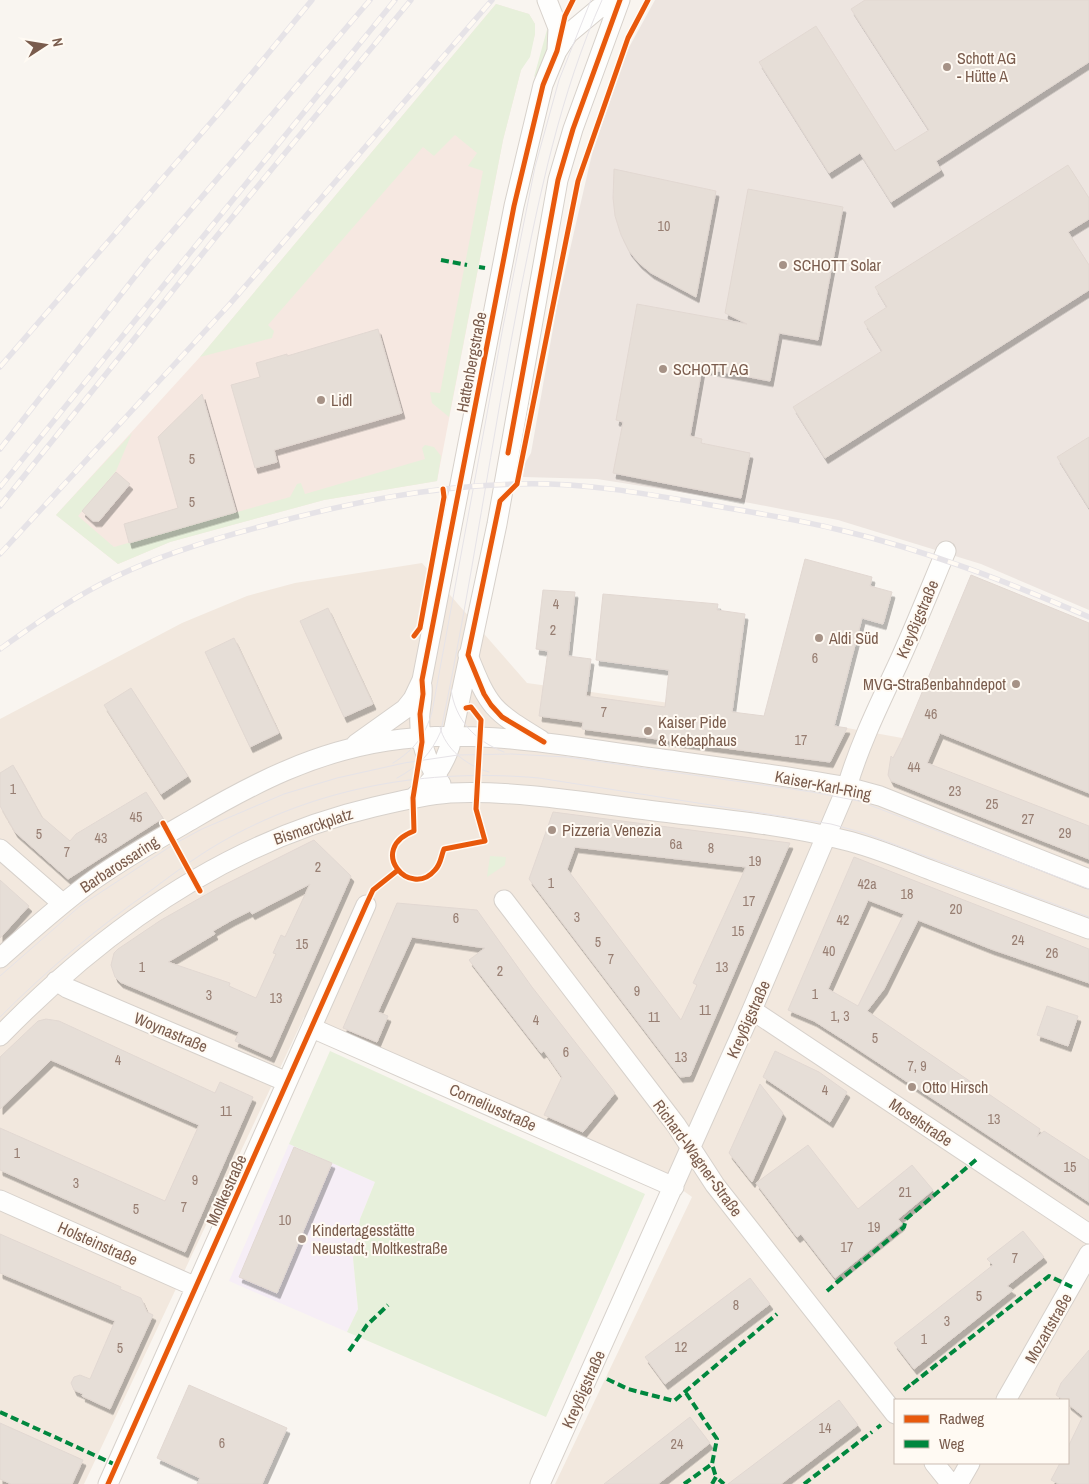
<svg xmlns="http://www.w3.org/2000/svg" width="1089" height="1484" font-family="'Archivo Narrow',sans-serif">
<defs>
<filter id="shadow"><feDropShadow dx="3" dy="5.5" stdDeviation="0" flood-color="#0004"/></filter>
</defs>
<rect width="100%" height="100%" fill="#f9f5f0"/>
<path fill="#f2e8de" fill-rule="evenodd" d="M422,563L527,683L847,728L902,738L929,677L1089,793V1484H555L692,1197L656,1171L304,1017L84,1484H0V719L182,623L247,596L295,583ZM895,1400H1068V1463H895Z"/>
<path fill="#f6e8e1" d="M496,4L529,14L535,24V34L529,57L521,70L503,140L437,481L324,500L170,542L118,564L56,515L200,357Z"/>
<path fill="#ede5e0" d="M655,0H1089V610L981,564L838,520L750,503L597,479L523,477L525,463L531,453L557,306L592,154L627,51Z"/>
<path fill="#f6eef6" d="M289,1144L375,1182L360,1219L353,1258L358,1309L347,1332L229,1281Z"/>
<path fill="#e7f0db" d="M496,4L529,14L535,24V34L530,57L521,70L503,140L449,417L432,403L430,392L440,393L483,171L468,166L477,153L455,135L434,156L423,147L268,325L274,331L272,338L200,357Z
M548,26L550,46L539,74L534,77Z
M132,433L116,471L78,516L114,547L290,497L297,484L301,483L305,494L425,459L422,448L425,445L434,447L441,456L437,481L324,500L170,542L118,564L56,515Z
M490,856L506,857L505,865L487,877Z
M330,1051L645,1194L546,1417L347,1332L358,1309L353,1258L360,1219L375,1182L289,1144Z"/>
<path fill="#e6ded7" stroke="#e2d8d2" fill-rule="evenodd" filter="url(#shadow)" d="M865,0H1089V62L936,161L941,170L891,202L860,153L829,173L759,62L816,26L895,151L929,130L851,9Z
M1068,165L1089,198V219L1068,232L1089,265V290L825,458L793,407L882,351L864,322L887,307L875,287Z
M614,169L716,191L696,297L651,273L639,263L629,251L621,235L615,216L613,198Z
M748,189L843,207L818,340L779,333L770,381L702,368L690,436L702,439L701,443L750,453L741,498L613,473L623,422L616,420L637,304L747,324L725,313Z
M378,329L402,413L274,450L277,462L255,468L231,385L260,377L256,363L287,354V356Z
M202,394L236,512L129,543L124,524L178,508L158,437Z
M1089,437V508L1057,457Z
M116,472L130,484L99,521H93L82,511Z
M805,559L872,577L870,586L892,592L883,624L862,618L834,726L847,728L830,762L582,729L583,722L539,716L548,651L536,649L543,590L575,592L568,656L591,659L586,696L665,707L669,670L596,660L603,594L718,604L717,610L745,614L732,712L764,716Z
M971,575L1089,623V793L940,733L927,763L1089,826V859L931,797L891,781L888,775L891,756L893,758L903,738Z
M328,608L373,704L344,717L300,621Z
M234,638L279,733L250,747L205,652Z
M131,688L188,776L161,794L104,705Z
M13,765L42,817L70,841L76,834L146,792L163,818L68,879L15,832L0,806V773Z
M553,812L790,843L690,1076L680,1077L529,879ZM575,847L746,867L693,983L697,985L681,1020L567,869Z
M314,840L351,876L271,1057L235,1041L239,1032L120,982L115,977L111,965L114,953L118,949L161,920L216,889ZM310,884L285,937L281,935L273,953L276,954L256,998L229,986L230,983L168,962L215,934L213,931L232,920L250,911L252,914Z
M854,857L1089,949V983L991,949L918,920L884,989L867,1011L1040,1129L1037,1137L1044,1131L1089,1160V1202L847,1042L814,1021L788,1010ZM868,900L904,914L858,1006L828,989Z
M0,880L29,906L0,938Z
M397,903L477,910L532,987L615,1093L583,1132L544,1115L562,1077L544,1051L541,1053L469,960L485,948L412,937L378,1012L388,1016L377,1042L343,1028Z
M1047,1006L1078,1016L1068,1046L1037,1035Z
M46,1019L59,1021L215,1093L220,1082L253,1097L185,1252L0,1170V1128L165,1201L199,1125L51,1060L0,1109V1057L38,1021Z
M775,1051L819,1072L847,1092L830,1122L763,1077Z
M760,1084L783,1113L752,1182L729,1153Z
M808,1145L858,1209L912,1165L933,1190L898,1219L902,1224L835,1278L801,1234L797,1237L756,1183Z
M294,1147L332,1163L277,1293L239,1277Z
M1023,1231L1044,1257L1007,1286L1013,1290L914,1369L894,1343L993,1265L987,1259Z
M0,1234L121,1287L120,1289L141,1298L147,1312L153,1315L110,1409L82,1396L83,1394L74,1390L71,1383L74,1377L80,1375L90,1379L115,1321L0,1273Z
M750,1278L770,1304L665,1384L645,1357Z
M1089,1350V1484H1059L1051,1480L1060,1463H1068V1447L1083,1416L1068,1404V1400H1063L1056,1395L1061,1383Z
M189,1385L287,1428L262,1484H197L200,1478L157,1458Z
M839,1400L858,1425L781,1484H728Z
M690,1417L710,1443L658,1484H604Z
M0,1423L83,1460L72,1484H11L0,1479Z"/>
<g fill="none" stroke-linecap="round" stroke-linejoin="round">
<defs>
<path id="minor" d="M547,0L558,28L557,50
M468,655C489,708 492,710 541,740
M422,686C423,696 421,704 420,713C418,738 427,764 441,784
M356,744L405,709L413,699L422,680L514,206L543,85L557,51L568,34L598,9L615,0
M413,798C431,783 443,768 450,746L497,524L558,180L573,129L620,0
M0,849L62,903
M504,900L676,1125L715,1185L895,1414
M0,958C31,931 61,903 95,879C126,857 160,838 193,819C254,783 315,752 387,741C468,728 553,744 633,755C704,765 776,774 847,787L880,796L1089,879
M56,981L67,988L287,1082
M752,1010L1089,1234
M312,1028L674,1187
M0,1036C103,930 228,841 374,807C399,801 424,795 450,793C510,790 579,801 639,809C707,818 777,823 844,840C874,847 904,860 933,871C985,890 1037,910 1089,929
M0,1200L196,1287
M1006,1400L1089,1254
M934,1463L951,1484
M108,1484L366,905
M540,1484L752,1010L847,787C860,743 879,705 898,664C915,627 930,589 946,551
M958,1484L970,1463"/>
</defs>
<use href="#minor" stroke="#d7d1cb" stroke-width="21"/>
<use href="#minor" stroke="#fefefd" stroke-width="19"/>
<path stroke="#e6e3e7" stroke-width="1" d="M451,689C455,720 475,741 504,752
M440,727C445,749 467,766 489,772
M393,763C414,750 425,736 432,712L503,327L535,167L559,80L591,0
M397,778C419,766 431,754 441,731C471,586 492,439 520,293C540,193 560,94 602,0
M0,976L80,906L174,844L202,829L284,794L337,778L404,763L458,755L511,754L567,757L812,792L859,801L1089,889
M0,1017C48,969 98,927 153,889C174,873 196,857 218,844C316,787 427,768 539,778L831,824L864,833L1089,917"/>
<defs>
<path id="rail" d="M0,367L226,105L312,0
M0,449L148,260L370,0
M0,487L395,0
M0,506L216,237L411,0
M0,554L229,305L492,0
M0,649C38,622 75,596 117,576C163,554 213,539 263,526C347,503 430,486 517,484C580,482 643,493 705,504C750,512 796,519 840,530C926,550 1008,582 1089,617"/>
</defs>
<use href="#rail" stroke="#e6e3e7" stroke-width="5.5"/>
<use href="#rail" stroke="#fffaf3" stroke-width="4" stroke-dasharray="11" stroke-linecap="butt"/>
<path stroke="#00873e" stroke-width="4" stroke-dasharray="8 4" stroke-linecap="butt" d="M441,260L467,265
M479,267L485,268
M836,1283L904,1227L906,1219L977,1159
M827,1291L833,1286
M349,1351L367,1325L388,1305
M607,1379L628,1389L674,1401L777,1314
M912,1384L1049,1276L1072,1287
M904,1390L910,1385
M686,1393L717,1439L712,1464L716,1477
M0,1412L116,1465
M877,1428L881,1425
M684,1484L712,1464
M712,1484L716,1477L724,1484
M804,1484L872,1432"/>
<defs>
<path id="cycleway" d="M508,453L558,180L573,129L620,0
M414,636L420,628L444,497L443,489
M466,708L471,707L481,720L476,809L485,841L444,849C441,856 441,864 435,870C410,900 366,849 414,831L413,798L422,742L420,714L423,694L422,680L514,206L543,85L557,51L565,16L573,0
M544,742L502,717L491,705L484,694L468,655L500,501L517,484L578,181L628,38L648,0
M163,823L200,891
M108,1484L366,905L373,890L398,870"/>
</defs>
<use href="#cycleway" stroke="#fffaf3" stroke-width="8"/>
<use href="#cycleway" stroke="#e8590c" stroke-width="5"/>
</g>
<g fill="#a69286" stroke="#fffaf3" stroke-width="2">
<circle cx="947" cy="67" r="5"/>
<circle cx="783" cy="265" r="5"/>
<circle cx="663" cy="369" r="5"/>
<circle cx="321" cy="400" r="5"/>
<circle cx="819" cy="638" r="5"/>
<circle cx="1016" cy="684" r="5"/>
<circle cx="648" cy="731" r="5"/>
<circle cx="552" cy="830" r="5"/>
<circle cx="912" cy="1087" r="5"/>
<circle cx="302" cy="1239" r="5"/>
</g>
<g text-anchor="middle" stroke-width="4" stroke-linejoin="round" paint-order="stroke">
<g font-size="14" fill="#977e72">
<text x="664" y="231">10</text>
<text x="192" y="464">5</text>
<text x="192" y="507">5</text>
<text x="556" y="609">4</text>
<text x="553" y="635">2</text>
<text x="815" y="663">6</text>
<text x="604" y="717">7</text>
<text x="931" y="719">46</text>
<text x="801" y="745">17</text>
<text x="914" y="772">44</text>
<text x="13" y="794">1</text>
<text x="955" y="796">23</text>
<text x="992" y="809">25</text>
<text x="136" y="822">45</text>
<text x="1028" y="824">27</text>
<text x="1065" y="838">29</text>
<text x="39" y="839">5</text>
<text x="101" y="843">43</text>
<text x="676" y="849">6a</text>
<text x="711" y="853">8</text>
<text x="67" y="857">7</text>
<text x="755" y="866">19</text>
<text x="318" y="872">2</text>
<text x="551" y="888">1</text>
<text x="867" y="889">42a</text>
<text x="907" y="899">18</text>
<text x="749" y="906">17</text>
<text x="956" y="914">20</text>
<text x="577" y="922">3</text>
<text x="456" y="923">6</text>
<text x="843" y="925">42</text>
<text x="738" y="936">15</text>
<text x="1018" y="945">24</text>
<text x="598" y="947">5</text>
<text x="302" y="949">15</text>
<text x="829" y="956">40</text>
<text x="1052" y="958">26</text>
<text x="611" y="964">7</text>
<text x="142" y="972">1</text>
<text x="722" y="972">13</text>
<text x="500" y="976">2</text>
<text x="637" y="996">9</text>
<text x="815" y="999">1</text>
<text x="209" y="1000">3</text>
<text x="276" y="1003">13</text>
<text x="705" y="1015">11</text>
<text x="840" y="1021">1, 3</text>
<text x="654" y="1022">11</text>
<text x="536" y="1025">4</text>
<text x="875" y="1043">5</text>
<text x="566" y="1057">6</text>
<text x="681" y="1062">13</text>
<text x="118" y="1065">4</text>
<text x="917" y="1071">7, 9</text>
<text x="825" y="1095">4</text>
<text x="226" y="1116">11</text>
<text x="994" y="1124">13</text>
<text x="17" y="1158">1</text>
<text x="1070" y="1172">15</text>
<text x="195" y="1185">9</text>
<text x="76" y="1188">3</text>
<text x="905" y="1197">21</text>
<text x="184" y="1212">7</text>
<text x="136" y="1214">5</text>
<text x="285" y="1225">10</text>
<text x="874" y="1232">19</text>
<text x="847" y="1252">17</text>
<text x="1015" y="1263">7</text>
<text x="979" y="1301">5</text>
<text x="736" y="1310">8</text>
<text x="947" y="1326">3</text>
<text x="924" y="1344">1</text>
<text x="681" y="1352">12</text>
<text x="120" y="1353">5</text>
<text x="825" y="1433">14</text>
<text x="222" y="1448">6</text>
<text x="677" y="1449">24</text>
</g>
<g font-size="16" fill="#7a5c4d" stroke="#fffaf3" text-anchor="start">
<text x="957" y="64">Schott AG<tspan x="957" dy="18">- Hütte A</tspan></text>
<text x="793" y="271">SCHOTT Solar</text>
<text x="673" y="375">SCHOTT AG</text>
<text x="331" y="406">Lidl</text>
<text x="829" y="644">Aldi Süd</text>
<text x="1006" y="690" text-anchor="end">MVG-Straßenbahndepot</text>
<text x="658" y="728">Kaiser Pide<tspan x="658" dy="18">&amp; Kebaphaus</tspan></text>
<text x="562" y="836">Pizzeria Venezia</text>
<text x="922" y="1093">Otto Hirsch</text>
<text x="312" y="1236">Kindertagesstätte<tspan x="312" dy="18">Neustadt, Moltkestraße</tspan></text>
</g>
<g font-size="16" fill="#7a5c4d" stroke="#fffaf3">
<text transform="translate(471 362) rotate(-79)" y="6">Hattenbergstraße</text>
<text transform="translate(917 619) rotate(-67)" y="6">Kreyßigstraße</text>
<text transform="translate(823 785) rotate(11)" y="6">Kaiser-Karl-Ring</text>
<text transform="translate(313 826) rotate(-19)" y="6">Bismarckplatz</text>
<text transform="translate(119 864) rotate(-33)" y="6">Barbarossaring</text>
<text transform="translate(748 1019) rotate(-66)" y="6">Kreyßigstraße</text>
<text transform="translate(171 1032) rotate(23)" y="6">Woynastraße</text>
<text transform="translate(493 1107) rotate(24)" y="6">Corneliusstraße</text>
<text transform="translate(921 1122) rotate(34)" y="6">Moselstraße</text>
<text transform="translate(698 1158) rotate(54)" y="6">Richard-Wagner-Straße</text>
<text transform="translate(226 1190) rotate(-66)" y="6">Moltkestraße</text>
<text transform="translate(98 1243) rotate(24)" y="6">Holsteinstraße</text>
<text transform="translate(1048 1328) rotate(-60)" y="6">Mozartstraße</text>
<text transform="translate(583 1389) rotate(-66)" y="6">Kreyßigstraße</text>
</g>
</g>
<rect x="894" y="1399" width="175" height="65" fill="#fffaf3" stroke="#cabbb1"/>
<rect x="904" y="1415" width="25" height="8" fill="#e8590c" stroke="#cabbb1"/>
<text x="939" y="1424" font-size="15" fill="#7a5c4d">Radweg</text>
<rect x="904" y="1440" width="25" height="8" fill="#00873e" stroke="#cabbb1"/>
<text x="939" y="1449" font-size="15" fill="#7a5c4d">Weg</text>
<g transform="translate(45 45) rotate(78)" stroke="#fffaf3" stroke-width="4" paint-order="stroke">
<path d="M0-4L9 19L0 12L-9 19Z" fill="#7a5c4d"/>
<text y="-8" font-size="14" font-weight="bold" text-anchor="middle" fill="#7a5c4d">N</text>
</g>
</svg>
